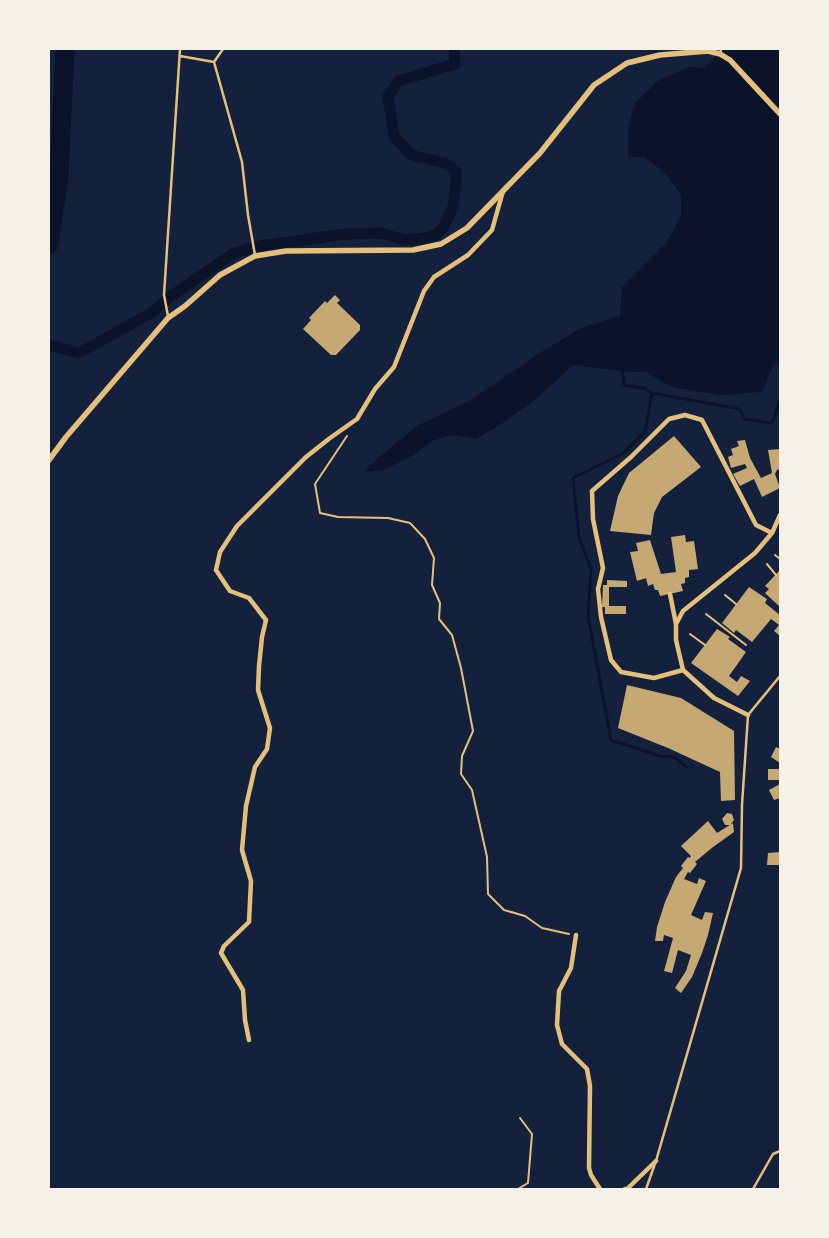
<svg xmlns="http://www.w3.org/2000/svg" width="829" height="1238" font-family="'Libre Baskerville',serif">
<rect width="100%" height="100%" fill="#14213d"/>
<path fill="#0b132b" d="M721,49H780V362L773,365L762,392L719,395L671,387L646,372H632L573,365L536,399L500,425L476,439L452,435L434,440L413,455L384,470L365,472L368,467L390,448L419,425L469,401L543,351L581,328L620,316L622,287L666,243L681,217V195L665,173L644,157H628V129L634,104L659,80L689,67L705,68Z"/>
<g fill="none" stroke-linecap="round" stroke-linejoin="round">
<path stroke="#0b132b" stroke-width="3" d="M622,368L624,385L643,388L652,393L740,409L744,419L772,423L780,401
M652,393L645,432L622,454L573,478L579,537L591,570L588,616L611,740L660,756L674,757L686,767"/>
<path stroke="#0b132b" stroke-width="11" d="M49,345L79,353L153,312L170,297L234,253L260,246L345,234L381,233L405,240L420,239L436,235L443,228L453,207L456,183V171L445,163L411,155L394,136L388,96L398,81L455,64L454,49"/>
<path stroke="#0b132b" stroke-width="19" d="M49,244L59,178L65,49"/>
</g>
<path fill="#c6a872" d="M335,295L340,300L337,303L360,325V330L336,355H331L303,329L311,320L309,318L325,301L327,303Z
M674,436L701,467L662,497L654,513L651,535L610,531L618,496L629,473Z
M745,440L750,458L761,478L772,473L768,450L780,449V469L777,470L775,474L780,488L762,497L754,479L740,486L733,474L747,468L745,464L731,468L728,457L733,455L731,449L739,446L737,441Z
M685,535L686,542L694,541L698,569L689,570V577L685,578V583L681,584L683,591L660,596L658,590H655L653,584L648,586L646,578L637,581L630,552L638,551L636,543L650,540L661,574L676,572L671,537Z
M780,570V607L765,593L769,589L765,586Z
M607,580L627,581V587H609V606H626V614H605V607H602L603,585H607Z
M749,587L767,599L765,603L780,615V636L774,631L779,625L771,619L752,642L736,630L734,633L722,623Z
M717,629L730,637L728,639L746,652L729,676L737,682L741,676L750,681L738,696L691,663Z
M627,685L681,698L734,731L735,800L721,801L720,772L668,748L618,728Z
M776,747L780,749V763L771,757Z
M768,769H780V784L779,780H768Z
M780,784V798L774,800L769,790Z
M727,813L732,814L734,820L730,825H725L722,819Z
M708,821L717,833L733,823L734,832L713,847L695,862L697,864L690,873L688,872L684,879L697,884L699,878L706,881L691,915L702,920L705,912L713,913L708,935L702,953L692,977L681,993L675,988L686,971L691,955L678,950L672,973L664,971L673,938L664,935L663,941H655L657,927L665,902L676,877L683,868L681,866L688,857L690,858L691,856L681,846Z
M780,852V865H767L768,853Z"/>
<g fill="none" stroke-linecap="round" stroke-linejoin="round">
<path stroke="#e5c07b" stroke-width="2" d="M347,436L315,484L320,513L338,517L388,518L410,523L425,539L434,558L432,585L440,603L439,619L452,635L461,668L473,731L462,756L461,774L472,790L487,857L488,894L504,910L525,916L542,928L569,934
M775,555L780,559
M767,564L776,575
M725,595L736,604
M706,614L746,645
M690,634L705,645
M518,1189L528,1183L532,1134L520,1118"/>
<path stroke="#e5c07b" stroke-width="2.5" d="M223,49L214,62L242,162L248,215L255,255
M720,54L721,49
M180,56L214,62
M168,316L164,295L180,49
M646,1189L656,1161L741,868L742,805L748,715L780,676
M753,1189L773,1154L780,1151"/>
<path stroke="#e5c07b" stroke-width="4.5" d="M670,594L676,624
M683,670L654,678L621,672L611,660L601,617L598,589L603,568L593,519L592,491L631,457L669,419L685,415L702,420L756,525L772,533
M748,715L714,698L683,670L676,640V624L683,611L755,553L772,533L780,515
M576,935L571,968L559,991L557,1025L562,1044L587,1069L590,1086L589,1168L591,1175L600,1189
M249,1040L245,1020L243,990L221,953L224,946L249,922L251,881L242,850L246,806L255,767L267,749L270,728L258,690L259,666L262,637L266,620L249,598L230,591L216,570L220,552L237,526L306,457L330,438L357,419L375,389L394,367L424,291L434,277L468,255L492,230L503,191
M625,1189H627L656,1161"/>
<path stroke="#e5c07b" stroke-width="5.5" d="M49,460L66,437L168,318L185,306L220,275L255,256L286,251L413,250L441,244L467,228L503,191L540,153L594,85L627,63L660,55L708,51L720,54L730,60L780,114"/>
</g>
<rect width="829" height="1238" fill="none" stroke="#f6f1e7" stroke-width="100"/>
</svg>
